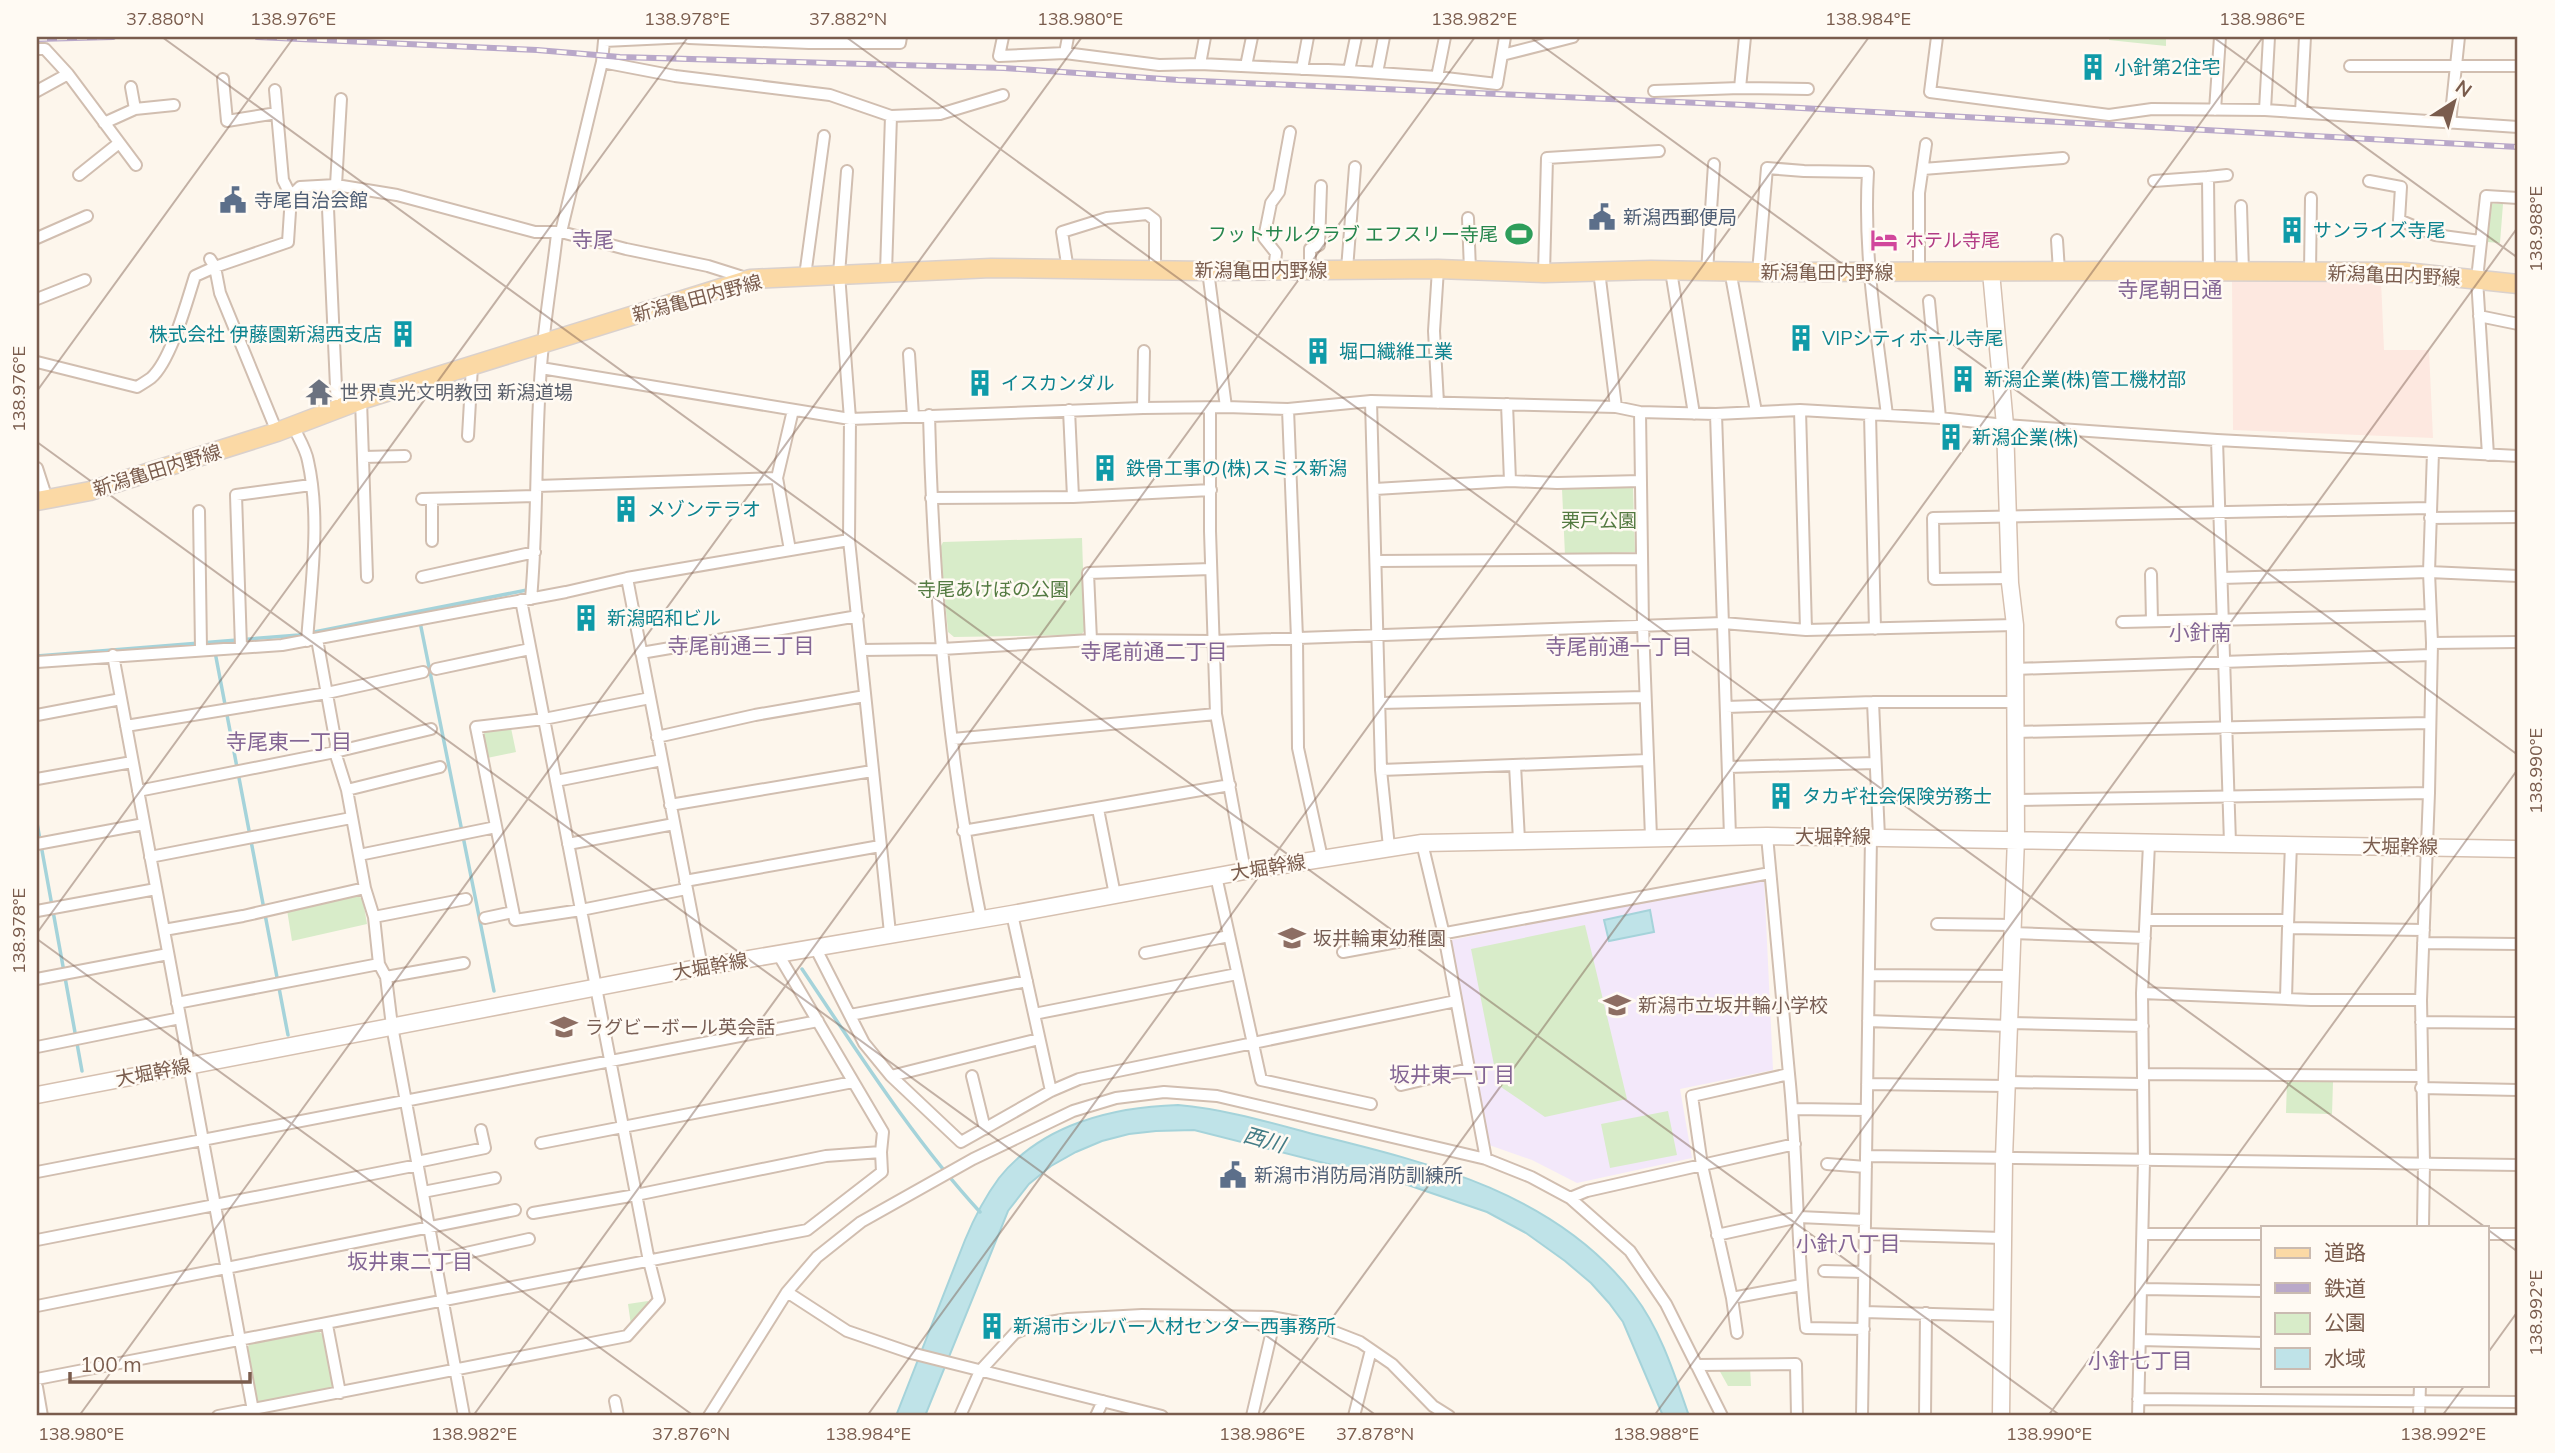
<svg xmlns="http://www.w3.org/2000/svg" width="2555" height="1453" font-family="Mulish,'Noto Sans JP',sans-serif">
<rect width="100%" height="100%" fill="#fdf6ec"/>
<path fill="#fde8e0" d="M2232,278L2381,280L2384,350H2429L2433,438L2233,430Z"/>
<path fill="#f3e8fa" d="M1764,877L1773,1070L1680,1089L1692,1158L1577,1183L1532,1160L1489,1145L1451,940Z"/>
<path fill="#d8ecc9" d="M2109,37H2166V46L2109,40Z
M2490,203L2503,204L2500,243L2487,242Z
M1633,486L1635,552L1565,555L1562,489Z
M1082,538L1085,630L1081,635L954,637L948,632L940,548L943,542Z
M511,728L516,752L487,758L482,736L486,731Z
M357,895L363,900L367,924L292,941L287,910Z
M1585,925L1627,1099L1545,1117L1498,1085L1471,949Z
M2287,1081L2333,1082L2332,1114L2286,1113Z
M1668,1111L1677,1155L1610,1168L1601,1124Z
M648,1301L649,1306L631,1325L628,1304Z
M318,1331L325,1336L334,1386L329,1390L261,1403L257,1400L248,1347L250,1343Z
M1750,1367L1751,1386H1728L1718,1368Z"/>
<path fill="#bfe3e8" stroke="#a5d3da" stroke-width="2" d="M1650,910L1654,932L1609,941L1604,920Z
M1178,1105C1224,1109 1268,1122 1313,1134C1431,1163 1558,1194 1634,1295C1661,1330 1675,1376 1689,1416H1663L1623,1322L1609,1303L1591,1283L1565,1261L1526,1233L1487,1212L1399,1182L1194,1130L1156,1131L1129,1134L1102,1141L1076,1152L1051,1166L1029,1184L1008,1211L925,1416H896L965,1240C974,1218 985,1197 999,1178C1042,1124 1113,1107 1178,1105Z"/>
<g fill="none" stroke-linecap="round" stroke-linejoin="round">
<path stroke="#a5d3da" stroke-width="3.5" d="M420,622L494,991
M215,652L288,1035
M37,656L299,635L527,590
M37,823L82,1071
M802,969C858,1052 912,1138 980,1212"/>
<defs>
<path id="street" d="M1003,37L999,56L1065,53L1159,65L1200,64L1349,71L1437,77L1497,84L1505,37
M1937,37L1930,92L2109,115L2152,109L2265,110L2518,127
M689,38L809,43H900L901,37
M37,49H45L68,74L136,165
M1065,53L1068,37
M1502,55L1573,37
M602,62L675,76L830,95L891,116L940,114L1003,95
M1200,64L1205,37
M1246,66L1252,37
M2350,66H2518
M1302,69L1308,37
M1349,71L1356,37
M1377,73L1384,37
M1437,77L1445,37
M223,79L227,121L277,113
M131,87L135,109
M1740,88L1745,37
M275,90L283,180L291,196
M37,91L68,74
M1654,91L1740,88L1808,89
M2215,110L2220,37
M2265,110L2269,37
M2301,112L2305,37
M104,123L135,109L174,105
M2450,123L2459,37
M1923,169L2063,158
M847,171L839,274L850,419L849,540L890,933
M79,175L119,143
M2154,181L2208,177
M2369,181L2401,187L2399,220L2435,235L2480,241
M336,185L341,99
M327,186L337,409
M2241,206L2243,271
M1468,218L1470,270
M561,232L602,62L604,41L689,37
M37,238L87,216
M2057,240L2059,271
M210,259L215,267L220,293L277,432
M1347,269L1355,167
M1438,269L1434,331L1438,403
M1068,270L1062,232L1107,218L1147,214L1155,220V270
M1310,270V249L1319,245L1321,186
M1730,270L1756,412
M1208,271L1226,407
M1274,271L1276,253L1264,238L1271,203L1279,192L1290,132
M1599,271L1616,407
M1671,271L1694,414
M2209,271L2208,177L2227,175
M886,272L891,116
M1707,272L1714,164
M1758,272L1767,168L1804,171L1868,172C1863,253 1877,335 1887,415
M1919,272V193L1926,144
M2310,272L2311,198
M1544,273L1547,158L1659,151
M805,276L824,136
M37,299L85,280
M1929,301L1940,418
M2479,316L2518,324
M909,354L913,416
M37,362L137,387C142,384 147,381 151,378C171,361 187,301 195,276L215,267L288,242L291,196L300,187L336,185L397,195L535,232H561L626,249L708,266L746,278
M541,368L850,419L1143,408L1226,407L1288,409L1371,401L1616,407L1640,412L1716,414L1800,410L1940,418L2005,425L2217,440L2518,456
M361,400L367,577
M1371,401L1381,770L1389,847
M1507,404L1510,481
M1143,408L1144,351
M1210,408V531L1216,714L1245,871
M1288,409L1297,638L1298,748L1322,858
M1069,410L1073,497
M1800,410L1806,630
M1640,412L1643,626L1651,837
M1716,414L1730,836
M1870,414L1875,629
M929,415C933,584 947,754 981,919
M293,426C298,437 306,449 308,461C321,519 311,583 307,641
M468,436L472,366
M2217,440L2230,843
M2488,455L2477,279L2486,196L2518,198
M363,457L405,456
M37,468L47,499
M537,486L777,478
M1375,489L1510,481L1557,483L1641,481
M931,498L1073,497L1211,490
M422,499L535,496
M432,499V541
M199,511L201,649
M2430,518L2518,517
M790,550L777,478L793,410
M1377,561L1642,559
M2151,574L2152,621
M422,577L535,552
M627,578L702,967
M2010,578L1934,579L1933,518L2430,508
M2222,578L2429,572L2518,576
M531,599C538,522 535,445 541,367C544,323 552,278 557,234
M2122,622L2430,615
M317,639L336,744L335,752L347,790L365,888L374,917L379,964L386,977L392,1026L464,1416
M1091,640L1088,573L1211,569
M2432,643L2518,642
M241,647L236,495L311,485
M861,650L942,649L1091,640L1213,641L1723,623L1806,630L2015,625
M641,653L858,616
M113,655L254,1416
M37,662L282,645L566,592L627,578L849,540
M436,669L530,649
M2015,669L2431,655
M650,698L544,719L476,727L515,920L581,910L686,889
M1873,702L1879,837
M1380,703L1645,697
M1726,707L1873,702H2015
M37,715L121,699
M126,726L327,693L423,672
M2015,732L2429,723
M657,737L755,715L865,696
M953,739L1216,714
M1515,765L1519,840
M1728,767L1875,763
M1381,770L1648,760
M37,779L132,762
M556,781L662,760
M347,790L440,767
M138,791L335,752L431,729
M2016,800L2429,793
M670,805L872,771
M1098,809L1115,895
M963,831L1230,785
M1422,843L1444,935L1486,1159
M37,844L144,824
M568,844L674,824
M359,855L496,827
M150,857L351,818
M1216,876L1261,1080L1371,1104
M685,881L880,846
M37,911L156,889
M1012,914L1051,1091
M374,917L466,899
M485,918L513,912
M2146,920H2288
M1937,924L2013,925
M2288,925L2291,844
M164,930L243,916L365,888
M2012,933L2145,938
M2423,943L2518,944
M815,947L864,1043L891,1076L961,1142L1051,1091L1079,1079L1456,1001
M1343,952L1770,873
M1145,953L1229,936
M1869,975L2011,976
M386,977L464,963
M37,979L168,954
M2142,993L2311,1000H2421
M2286,998L2288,928L2424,930
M177,1003L379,964
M1034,1014L1237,974
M850,1015L1027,981
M1868,1021L2010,1026
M2421,1022L2518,1023
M2010,1023L2143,1026
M37,1047L180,1018
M1789,1074C1798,1159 1796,1244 1806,1328L1864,1329
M2143,1074L2421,1076
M891,1076L1039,1039
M972,1076L985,1129
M2007,1082L2143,1084
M1867,1084L2007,1086
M1401,1085L1469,1069
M2421,1088L2518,1090
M1793,1109L1867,1110
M541,1143L853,1082
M1866,1156L2518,1165
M417,1162L485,1148L481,1130
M1827,1164L1866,1167
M37,1172L818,1021
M423,1192L495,1178
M1570,1198L1587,1191L1702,1165L1692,1096L1789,1074L1767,836
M533,1213L636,1195L826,1156L881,1152L883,1132L778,954
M2423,1227L2424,1163L2421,1000L2429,793L2432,643L2429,572L2433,452
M1865,1234L2003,1238
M2143,1234H2263
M2487,1234H2518
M1717,1235L1799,1217L1865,1220
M37,1240L418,1165
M435,1260L529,1239
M1824,1271L1864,1272
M2142,1289L2263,1291
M787,1292L847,1331L911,1353L1162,1416
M1732,1298L1801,1285
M37,1306L515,1210
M1864,1312L2002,1316
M327,1325L340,1393
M1737,1333L1732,1298L1702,1165L1795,1144
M2140,1340L2263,1343
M1696,1365L1796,1364L1797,1416
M37,1379L807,1230L882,1172L881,1152
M37,1387L42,1416
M2138,1399L2518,1402
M615,1401L618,1416
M218,1416L627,1336L659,1300L649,1261L521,600
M709,1416L787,1292L817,1257L861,1222L973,1159L1073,1111L1116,1098L1164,1092L1217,1096L1486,1159L1531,1177L1570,1198L1630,1251L1666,1304L1722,1416
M960,1416L980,1371L1015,1333L1037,1324L1068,1319L1142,1315L1271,1317L1319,1326L1360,1342L1392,1364L1433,1406L1449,1416
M1096,1416L1103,1401
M1252,1416L1275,1318
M1354,1416L1371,1350
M1862,1416L1871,837
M1925,1416L1926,1313
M2138,1416L2144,1161L2142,993L2149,844
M2419,1416L2420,1385"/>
<path id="secondary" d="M1991,272L2005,425L2010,583L2015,625L2016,838L2004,1158L2001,1416
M37,1095L702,967L1012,914L1245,871L1422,843L1767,836L2518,849"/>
<path id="primary" d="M37,501L90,491L277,432L361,400L750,279L991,268L1208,271L1438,269L1544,273L1651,270L1758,272L2103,271L2405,272L2518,284"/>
</defs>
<use href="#street" stroke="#d1beb0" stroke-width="14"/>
<use href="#secondary" stroke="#d6c0b0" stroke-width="19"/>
<use href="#primary" stroke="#dad1cd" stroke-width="21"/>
<use href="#street" stroke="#fff" stroke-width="10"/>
<use href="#secondary" stroke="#fff" stroke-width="16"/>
<use href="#primary" stroke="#fbd9a5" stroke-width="18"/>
<defs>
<path id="rail" d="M257,37L537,50L620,57L1004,68L1178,80L1745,105L2518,147
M37,39L113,37"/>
</defs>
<use href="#rail" stroke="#b9a8c9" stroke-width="6"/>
<use href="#rail" stroke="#fffaf3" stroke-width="3.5" stroke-dasharray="10" stroke-linecap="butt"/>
</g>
<path fill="none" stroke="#7a5c4d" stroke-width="2" stroke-opacity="0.45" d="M162,37L2061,1416M846,37L2485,1227M1530,37L2518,755M2213,37L2518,258M37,391L294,37M37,442L1377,1416M37,933L688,37M37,939L694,1416M2487,1229L2518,1252M2487,1354L2518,1311M79,1416L1082,37M473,1416L1475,37M867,1416L1869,37M1261,1416L2263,37M1654,1416L2518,227M2048,1416L2518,769M2442,1416L2465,1385"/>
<defs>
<symbol id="building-bare" viewBox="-9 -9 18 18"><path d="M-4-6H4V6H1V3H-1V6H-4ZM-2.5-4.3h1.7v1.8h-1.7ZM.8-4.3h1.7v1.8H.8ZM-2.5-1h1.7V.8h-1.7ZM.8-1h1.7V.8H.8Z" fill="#0f9aa8" stroke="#fffaf3" stroke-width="2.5" paint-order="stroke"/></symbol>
<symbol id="civic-bare" viewBox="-9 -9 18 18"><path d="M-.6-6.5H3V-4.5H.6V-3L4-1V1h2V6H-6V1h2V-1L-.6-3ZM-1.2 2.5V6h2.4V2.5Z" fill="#5c6f8a" stroke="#fffaf3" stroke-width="2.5" paint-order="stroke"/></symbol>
<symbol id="stadium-bare" viewBox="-9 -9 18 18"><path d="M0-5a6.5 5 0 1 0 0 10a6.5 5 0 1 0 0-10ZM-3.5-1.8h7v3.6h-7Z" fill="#2e9e5b" stroke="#fffaf3" stroke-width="2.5" paint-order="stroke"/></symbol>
<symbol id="hotel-bare" viewBox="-9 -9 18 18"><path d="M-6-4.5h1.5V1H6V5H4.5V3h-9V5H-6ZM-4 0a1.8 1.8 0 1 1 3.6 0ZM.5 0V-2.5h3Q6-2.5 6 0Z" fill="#d1479c" stroke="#fffaf3" stroke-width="2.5" paint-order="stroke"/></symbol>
<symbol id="temple-bare" viewBox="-9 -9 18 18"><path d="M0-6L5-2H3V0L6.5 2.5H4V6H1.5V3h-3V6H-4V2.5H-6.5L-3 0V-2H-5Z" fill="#6b7280" stroke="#fffaf3" stroke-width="2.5" paint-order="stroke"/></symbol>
<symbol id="school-bare" viewBox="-9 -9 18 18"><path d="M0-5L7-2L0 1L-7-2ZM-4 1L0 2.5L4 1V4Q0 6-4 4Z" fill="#8d6e63" stroke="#fffaf3" stroke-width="2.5" paint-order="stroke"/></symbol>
</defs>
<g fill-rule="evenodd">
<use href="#building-bare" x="2074" y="48" width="38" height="38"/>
<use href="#civic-bare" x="214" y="181" width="38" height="38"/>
<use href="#civic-bare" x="1583" y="198" width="38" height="38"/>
<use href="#building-bare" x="2273" y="211" width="38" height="38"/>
<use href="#stadium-bare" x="1500" y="215" width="38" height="38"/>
<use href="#hotel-bare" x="1865" y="221" width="38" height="38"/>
<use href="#building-bare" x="384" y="315" width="38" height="38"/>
<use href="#building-bare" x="1782" y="319" width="38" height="38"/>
<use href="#building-bare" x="1299" y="332" width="38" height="38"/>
<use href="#building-bare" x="1944" y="360" width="38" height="38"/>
<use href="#building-bare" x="961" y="364" width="38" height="38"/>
<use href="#temple-bare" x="300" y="373" width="38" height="38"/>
<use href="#building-bare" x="1932" y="418" width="38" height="38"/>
<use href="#building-bare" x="1086" y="449" width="38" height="38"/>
<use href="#building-bare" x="607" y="490" width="38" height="38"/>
<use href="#building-bare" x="567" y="599" width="38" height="38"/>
<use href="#building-bare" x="1762" y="777" width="38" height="38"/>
<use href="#school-bare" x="1273" y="919" width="38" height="38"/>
<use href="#school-bare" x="1598" y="986" width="38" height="38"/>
<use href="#school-bare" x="545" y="1008" width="38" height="38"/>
<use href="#civic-bare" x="1214" y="1156" width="38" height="38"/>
<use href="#building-bare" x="973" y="1307" width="38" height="38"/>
</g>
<g text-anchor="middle" stroke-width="5" stroke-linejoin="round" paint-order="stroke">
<g font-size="19" fill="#0d838f" stroke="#fffaf3" text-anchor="start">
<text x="2114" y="74">小針第2住宅</text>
<text x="2313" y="237">サンライズ寺尾</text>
<text x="382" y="341" text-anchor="end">株式会社 伊藤園新潟西支店</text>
<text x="1822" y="345">VIPシティホール寺尾</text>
<text x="1339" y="358">堀口繊維工業</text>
<text x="1984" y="386">新潟企業(株)管工機材部</text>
<text x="1001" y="390">イスカンダル</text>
<text x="1972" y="444">新潟企業(株)</text>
<text x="1126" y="475">鉄骨工事の(株)スミス新潟</text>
<text x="647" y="516">メゾンテラオ</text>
<text x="607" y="625">新潟昭和ビル</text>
<text x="1802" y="803">タカギ社会保険労務士</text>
<text x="1013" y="1333">新潟市シルバー人材センター西事務所</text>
</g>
<g font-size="19" fill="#4e5e75" stroke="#fffaf3" text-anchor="start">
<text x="254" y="207">寺尾自治会館</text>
<text x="1623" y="224">新潟西郵便局</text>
<text x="1254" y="1182">新潟市消防局消防訓練所</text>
</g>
<g font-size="19" fill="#27864d" stroke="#fffaf3" text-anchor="end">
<text x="1498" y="241">フットサルクラブ エフスリー寺尾</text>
</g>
<g font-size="19" fill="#b23c85" stroke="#fffaf3" text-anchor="start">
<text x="1905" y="247">ホテル寺尾</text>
</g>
<g font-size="19" fill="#7a5c4d" stroke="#fffaf3">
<text x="1261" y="277">新潟亀田内野線</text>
<text x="1827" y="279">新潟亀田内野線</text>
<text transform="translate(2394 275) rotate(2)" y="7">新潟亀田内野線</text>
<text transform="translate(697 298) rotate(-15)" y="7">新潟亀田内野線</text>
<text transform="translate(157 470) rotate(-17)" y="7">新潟亀田内野線</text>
<text x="1833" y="843">大堀幹線</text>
<text transform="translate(2400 846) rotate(1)" y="7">大堀幹線</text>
<text transform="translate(1268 867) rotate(-9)" y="7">大堀幹線</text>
<text transform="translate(710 966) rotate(-10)" y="7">大堀幹線</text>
<text transform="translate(153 1072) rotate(-11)" y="7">大堀幹線</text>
</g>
<g font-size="19" fill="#5b616d" stroke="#fffaf3" text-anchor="start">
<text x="340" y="399">世界真光文明教団 新潟道場</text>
</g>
<g font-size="19" fill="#537a41" stroke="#fffaf3">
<text x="1599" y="527">栗戸公園</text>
<text x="993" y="596">寺尾あけぼの公園</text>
</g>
<g font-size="19" fill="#785e54" stroke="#fffaf3" text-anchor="start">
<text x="1313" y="945">坂井輪東幼稚園</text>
<text x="1638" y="1012">新潟市立坂井輪小学校</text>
<text x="585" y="1034">ラグビーボール英会話</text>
</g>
<g font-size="21" fill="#846695" stroke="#fffaf3">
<text x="593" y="247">寺尾</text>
<text x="2170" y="297">寺尾朝日通</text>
<text x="2200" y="640">小針南</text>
<text x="741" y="653">寺尾前通三丁目</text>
<text x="1619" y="654">寺尾前通一丁目</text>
<text x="1154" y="659">寺尾前通二丁目</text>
<text x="289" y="749">寺尾東一丁目</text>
<text x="1452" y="1082">坂井東一丁目</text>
<text x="1848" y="1251">小針八丁目</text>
<text x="410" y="1269">坂井東二丁目</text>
<text x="2140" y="1368">小針七丁目</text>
</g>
<g font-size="21" font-style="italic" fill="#437c86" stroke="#fffaf3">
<text transform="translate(1264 1140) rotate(16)" y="7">西川</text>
</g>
</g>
<rect width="2555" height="1453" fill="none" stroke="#fffaf3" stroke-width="77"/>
<rect x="2261" y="1226" width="228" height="161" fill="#fffaf3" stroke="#cabbb1" stroke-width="2"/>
<rect x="2275" y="1248" width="35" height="10" fill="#fbd9a5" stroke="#cabbb1" stroke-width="2"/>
<text x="2324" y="1260" font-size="21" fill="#7a5c4d">道路</text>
<rect x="2275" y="1283" width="35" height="10" fill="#b9a8c9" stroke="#cabbb1" stroke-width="2"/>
<text x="2324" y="1296" font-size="21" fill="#7a5c4d">鉄道</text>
<rect x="2275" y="1313" width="35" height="21" fill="#d8ecc9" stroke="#cabbb1" stroke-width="2"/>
<text x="2324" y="1330" font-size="21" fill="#7a5c4d">公園</text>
<rect x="2275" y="1348" width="35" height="21" fill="#bfe3e8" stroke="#cabbb1" stroke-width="2"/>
<text x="2324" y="1366" font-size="21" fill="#7a5c4d">水域</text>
<g transform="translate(2454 102) rotate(36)" stroke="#fffaf3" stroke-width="5" paint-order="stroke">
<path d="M0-5L12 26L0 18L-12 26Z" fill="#7a5c4d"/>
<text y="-10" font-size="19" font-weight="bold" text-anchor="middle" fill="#7a5c4d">N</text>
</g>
<path d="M70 1372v10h180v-10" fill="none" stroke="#7a5c4d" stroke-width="3.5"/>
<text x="80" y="1372" font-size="21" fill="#7a5c4d" stroke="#fffaf3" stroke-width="5" paint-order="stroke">100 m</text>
<rect x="38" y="38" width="2478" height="1376" fill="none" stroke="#7a5c4d" stroke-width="2.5"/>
<g font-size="18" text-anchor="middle" fill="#7a5c4d">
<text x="165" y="25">37.880°N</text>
<text x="293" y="25">138.976°E</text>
<text x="687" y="25">138.978°E</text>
<text x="848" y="25">37.882°N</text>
<text x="1080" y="25">138.980°E</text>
<text x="1474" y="25">138.982°E</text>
<text x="1868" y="25">138.984°E</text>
<text x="2262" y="25">138.986°E</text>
<text transform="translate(2536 229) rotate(-90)" y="6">138.988°E</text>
<text transform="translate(19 389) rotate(-90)" y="6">138.976°E</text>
<text transform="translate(2536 771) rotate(-90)" y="6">138.990°E</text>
<text transform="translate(19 931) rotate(-90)" y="6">138.978°E</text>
<text transform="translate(2536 1313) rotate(-90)" y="6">138.992°E</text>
<text x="81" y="1440">138.980°E</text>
<text x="474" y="1440">138.982°E</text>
<text x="691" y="1440">37.876°N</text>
<text x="868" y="1440">138.984°E</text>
<text x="1262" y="1440">138.986°E</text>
<text x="1375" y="1440">37.878°N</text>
<text x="1656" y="1440">138.988°E</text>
<text x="2049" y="1440">138.990°E</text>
<text x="2443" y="1440">138.992°E</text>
</g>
</svg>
